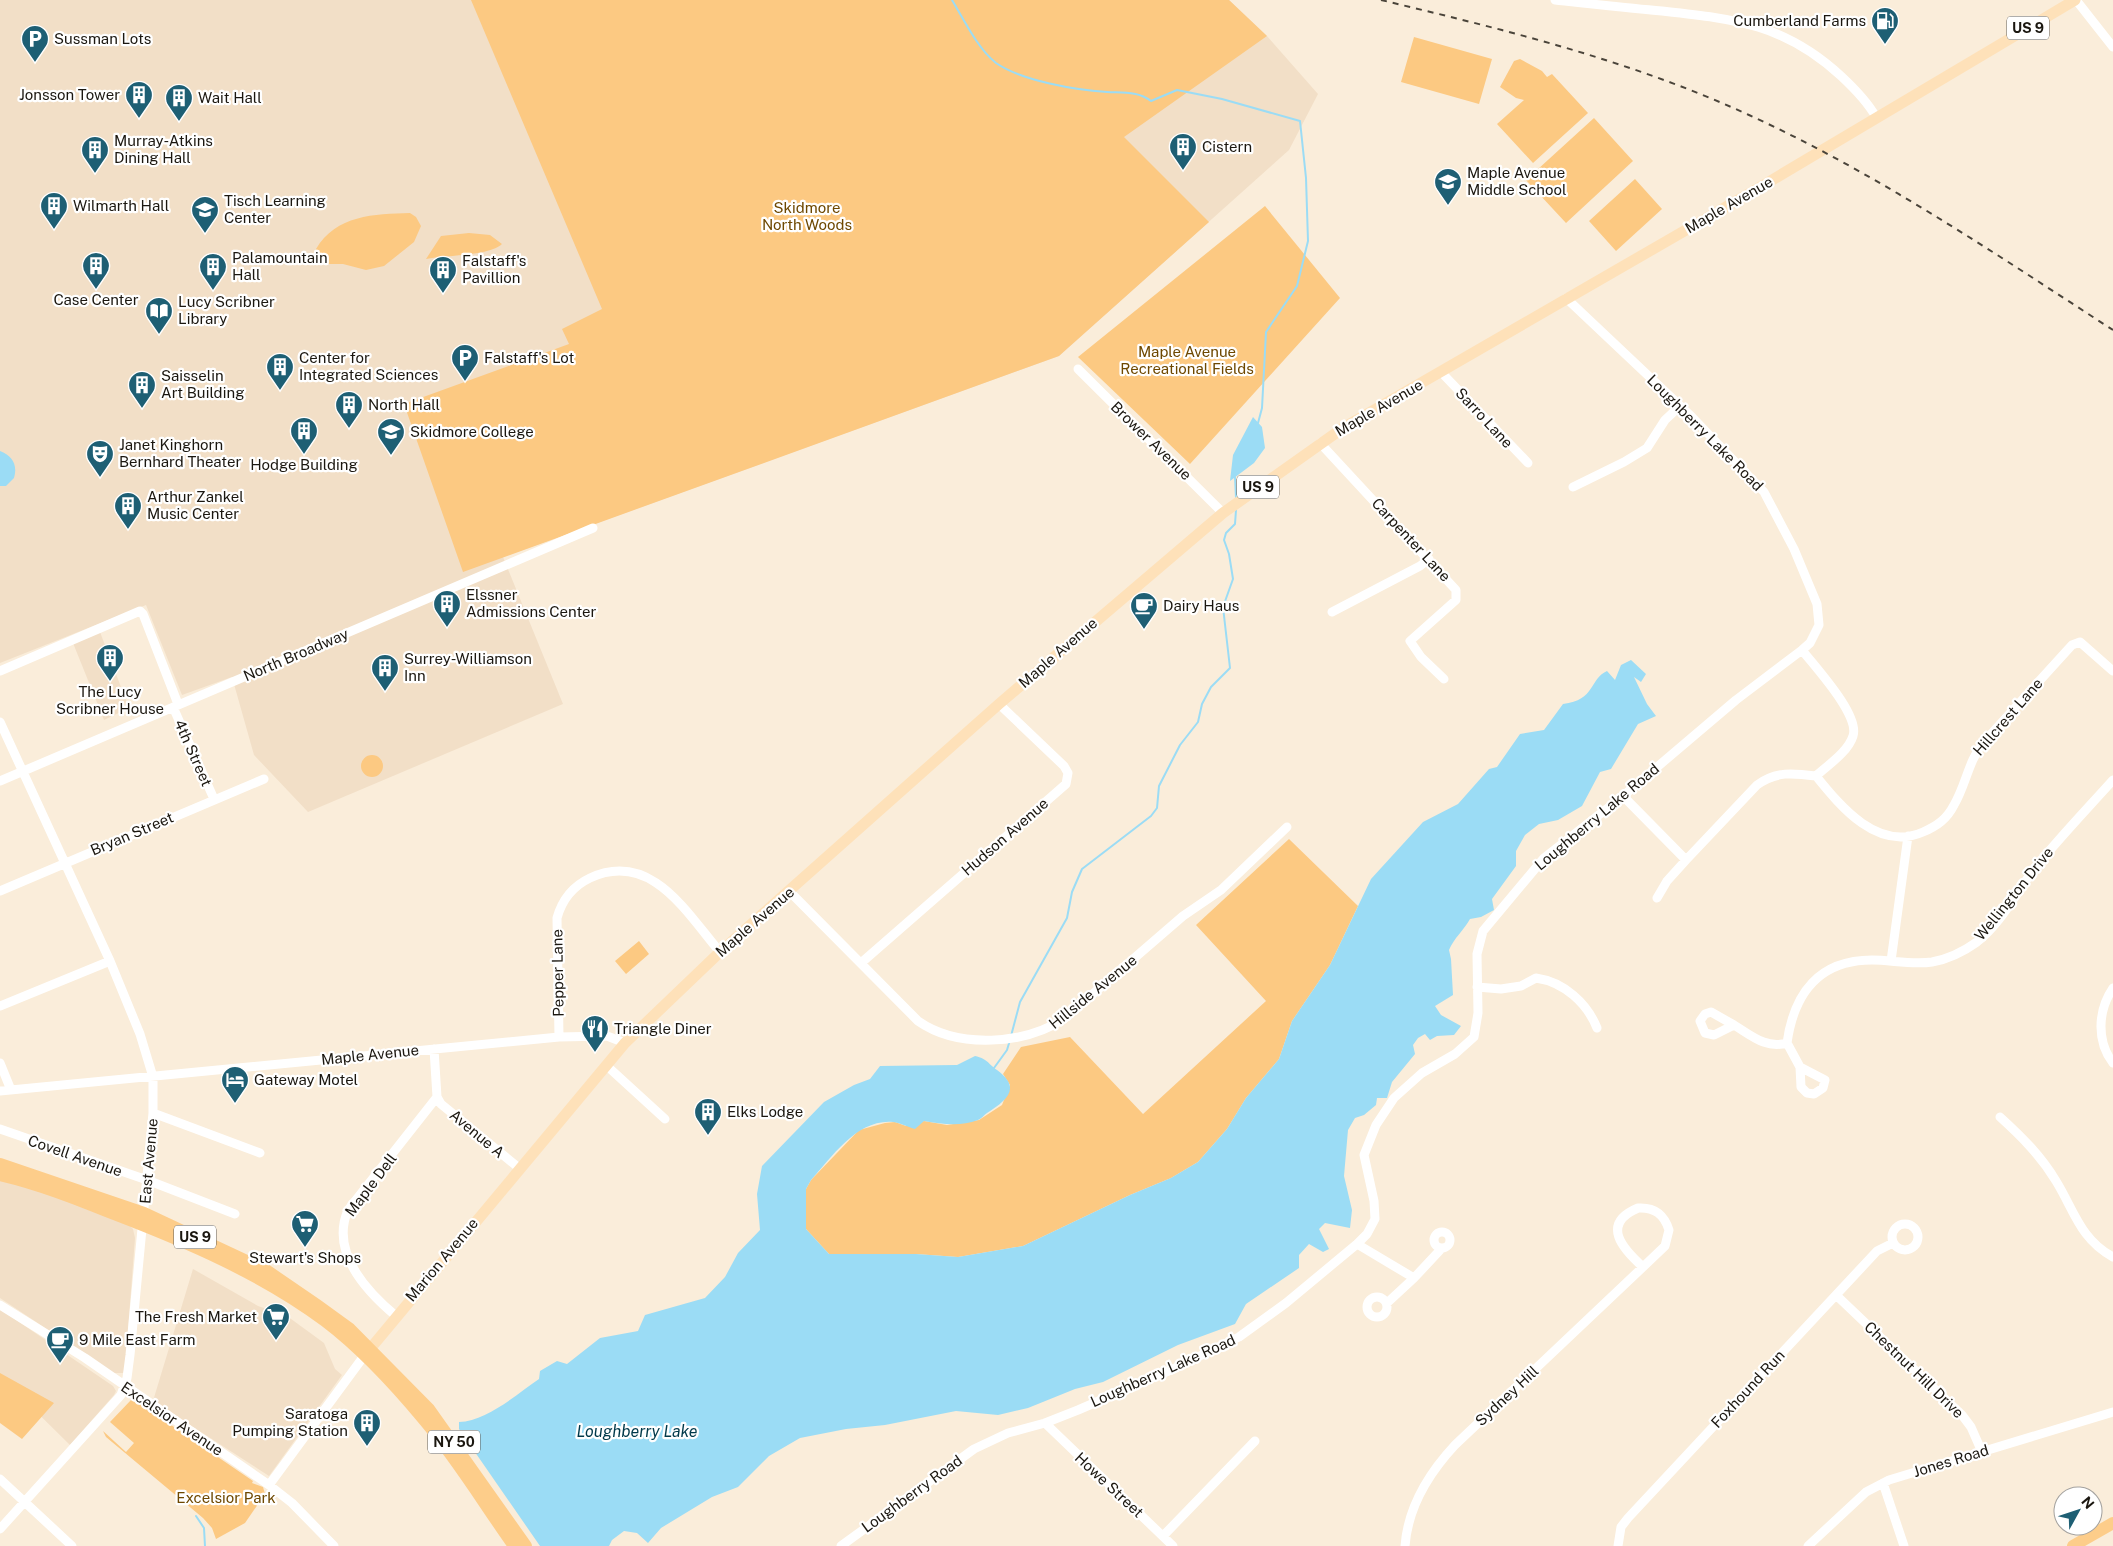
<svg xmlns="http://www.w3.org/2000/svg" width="2113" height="1546" font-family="'Public Sans',sans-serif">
<rect width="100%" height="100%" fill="#faedda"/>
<path fill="#f2dfc7" d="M0,0H1229L1267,36L1318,94L1289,150L1059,356L503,557L563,704L308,812L254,755L232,677L182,695L146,605L0,663Z
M100,632L129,708L104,720L73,643Z
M0,1179L56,1196L127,1223L133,1229L135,1238L125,1369L123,1373H113L0,1298Z
M193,1269L258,1306L287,1316L324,1343L335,1369L342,1375L269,1476L153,1401Z
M0,1309L113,1386L116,1391L114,1395L70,1445L0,1376Z"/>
<path fill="#fcc982" d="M471,0H1229L1267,36L1124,137L1209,222L1059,356L463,572L404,404L569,344L562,329L602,309Z
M1414,37L1492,59L1479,104L1401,82Z
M1520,59L1542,71L1547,77L1552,74L1588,113L1533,163L1497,124L1524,100L1516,98L1500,87L1514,61Z
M1594,118L1633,161L1566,223L1526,180Z
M1635,179L1662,209L1616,251L1589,221Z
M1265,206L1340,298L1190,464L1078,357Z
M410,213L416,217L421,226L414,242L384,266L366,270L343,264H324L316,249C336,215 374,214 410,213Z
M469,233L490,235L502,244C489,256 447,255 426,259L441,236Z
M361 766a11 11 0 1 1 22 0a11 11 0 1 1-22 0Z
M1289,839L1358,906L1330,965L1292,1021L1279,1059L1246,1098L1227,1129L1198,1162L1171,1178L1130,1195L1023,1246L958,1257L916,1254H829L806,1229V1189L811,1180L859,1130L885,1123L895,1122L906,1126L924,1121L947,1125L979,1120L1002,1105L1010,1085L1003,1074L1021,1047L1070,1037L1143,1114L1266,1001L1196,925Z
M639,941L649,954L626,974L615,961Z
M0,1373L54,1403L22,1439L0,1423Z
M131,1400L136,1401L253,1481L252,1483L263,1487L265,1494L245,1523L216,1539L212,1528L203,1518L106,1437L103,1431L126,1452L134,1443L110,1422Z"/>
<path fill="#9bdcf5" d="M1253,417L1262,427L1265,448L1254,463L1230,481L1233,455Z
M0,451C12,456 18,464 14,478L6,486H0Z
M1631,660L1646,674L1641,682L1634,677L1647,704L1656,716L1638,724L1611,769L1600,772L1582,806L1558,820L1539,824L1525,835L1516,851V866L1492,899L1494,910L1481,917L1470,919C1464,930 1454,938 1449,950L1451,959L1453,995L1435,1006L1441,1015L1461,1026L1454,1035L1437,1036L1430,1040L1425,1034L1418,1038L1413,1045L1415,1054L1392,1082L1387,1098H1377L1376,1105L1364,1115L1355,1118L1348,1130L1344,1176L1352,1210L1350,1228L1325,1223L1319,1229L1329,1249L1323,1252L1309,1244L1299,1255V1268L1246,1304L1235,1324L1178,1345L1103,1382L1075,1389L1028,1408L998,1415L956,1411L885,1425L846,1429L800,1438L769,1456L738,1487L712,1497L661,1528L648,1543L637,1533L624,1531L612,1540L609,1546H540L459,1429V1422C487,1421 517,1394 539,1379L540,1371L557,1361L567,1364L600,1338L638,1331L645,1315L705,1298L725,1277L738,1253L760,1230L757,1194L762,1166L824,1102L854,1085L870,1079L880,1066L957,1065L975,1056C988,1059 987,1063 997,1070C1023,1089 1005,1101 987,1113C984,1115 981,1119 978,1120C960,1127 942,1124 924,1121L915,1129C908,1127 901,1123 893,1122C857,1119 833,1156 811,1180L806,1189V1229L829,1254H916L958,1257L1023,1246L1130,1195L1171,1178L1198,1162L1227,1129L1246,1098L1279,1059L1292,1021L1330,965L1371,879L1423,822L1458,804L1489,769L1497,767L1520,734L1544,730L1563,704C1596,700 1589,679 1607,671L1615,680L1621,665Z"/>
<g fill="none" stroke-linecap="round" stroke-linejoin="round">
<path stroke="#9bdcf5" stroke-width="2" d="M952,0C964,20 978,49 996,63C1022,81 1076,90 1107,92C1122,93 1138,91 1151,101L1177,90L1222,99L1300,121L1306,178L1308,241L1297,286L1266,332L1262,408L1258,423
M1235,477L1236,498
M1011,1036L1020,1002L1067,918L1072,892L1082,869L1151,816L1157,808L1159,786L1180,745L1198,722L1202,704L1211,687L1230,668L1223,607L1233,579L1229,554L1224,540L1226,533L1235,524L1236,510
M994,1068L1007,1050L1010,1040
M196,1516L204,1528L205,1546"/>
<path stroke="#fff" stroke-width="9" d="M1555,0C1591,4 1626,8 1662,11C1735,19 1785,24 1841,76C1855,89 1867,101 1876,117
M2076,0L2113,47
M1078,369L1223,513
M1441,372L1528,463
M1320,443L1456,590V600L1410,641L1421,657L1444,679
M1573,487L1624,462L1647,448L1665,420L1680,406
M1332,612L1420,566L1429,559
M1802,650C1815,667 1860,715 1853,736C1848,752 1828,765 1816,776
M0,671L140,611L143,614L178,704
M173,707L214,799
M0,722L110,961L140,1034L153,1077V1113L130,1355L127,1378L121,1395L0,1529
M0,781L593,528
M1623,796L1686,860
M0,891L264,779
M790,892L918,1021C958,1049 1025,1045 1065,1018L1183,916L1221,890L1287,827
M1657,898L1667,881L1686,860L1757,785C1776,771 1793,773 1816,776C1841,807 1878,852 1923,832C1937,826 1947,819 1954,805C1966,785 1968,762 1983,743L2072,645L2080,642L2113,671
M1891,961L1908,836
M861,963L1066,784L1068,773L1064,766L999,704
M1477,987L1501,989L1521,986L1536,978C1564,982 1587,1003 1597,1028
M2113,988C2098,1010 2096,1041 2113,1063
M0,1006L110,961
M1711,1012L1734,1025L1714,1035L1705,1033L1700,1021L1705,1014Z
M1734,1025C1752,1036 1766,1049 1787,1043
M559,1037L557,918C562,900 573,886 590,878C651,850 686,912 720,952
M1787,1043C1794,993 1819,960 1872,960C1891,960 1912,965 1932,962C1949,959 1963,952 1977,942C2001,924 2017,891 2035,868C2060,837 2087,809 2113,780
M1787,1043L1800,1067
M0,1063L11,1090
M607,1066L665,1119
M1800,1067L1825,1080L1823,1088L1814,1094L1807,1093L1801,1087Z
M0,1091L559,1037L607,1036L625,1043
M437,1097L441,1104L519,1168
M153,1113L260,1153
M2000,1117C2022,1137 2041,1156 2056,1181C2074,1210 2080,1239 2113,1257
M0,1129L147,1180L235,1214
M1638,1208C1654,1207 1664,1214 1669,1230L1665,1246L1643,1267C1623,1249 1600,1224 1638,1208Z
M1892 1237a13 13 0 1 1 26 0a13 13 0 1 1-26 0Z
M1434 1240a8 8 0 1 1 16 0a8 8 0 1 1-16 0Z
M1357,1244L1414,1278
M1836,1295L1962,1415L1971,1427L1982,1452
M1367 1307a10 10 0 1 1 20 0a10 10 0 1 1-20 0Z
M1387,1303L1414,1278L1442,1248
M0,1305L85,1358L269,1485L292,1503L334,1546
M396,1316C366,1291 330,1252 348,1210L437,1097L434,1049
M1045,1423L1173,1546
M0,1479L72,1546
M1883,1483L1904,1546
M269,1485L364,1356
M1163,1536L1255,1441
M841,1546L974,1449L1008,1433L1045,1423L1078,1410L1173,1369L1239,1337L1286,1303L1357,1244L1367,1234L1375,1219L1374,1201L1364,1155L1376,1125L1394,1098L1422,1073L1455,1054L1474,1037L1478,1013L1477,954L1483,931L1544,858L1623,796L1736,700L1802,650L1810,643L1819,625L1817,604L1794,549L1764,492L1692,417L1566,298
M1405,1546C1408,1506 1429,1473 1455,1445L1643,1267
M1618,1546L1621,1527L1628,1518L1877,1251L1893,1243
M1808,1546L1866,1492L1889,1480L2113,1412"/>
<path stroke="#fee1b9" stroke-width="11" d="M365,1355L625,1043L720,952L999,704L1223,513L1343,428L1757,189L2075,0"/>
<path stroke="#fdcd8a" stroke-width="12" d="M0,1164L144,1213L266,1270L317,1305L349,1328L429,1409L526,1546
M0,1175C39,1184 77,1199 114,1214C187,1242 262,1274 325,1321C362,1349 395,1385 424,1420C457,1459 484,1504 514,1546
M2073,1546L2113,1523"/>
<path stroke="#4a443a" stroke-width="2" stroke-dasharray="6 6" stroke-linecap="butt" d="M1381,0C1506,30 1632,61 1749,115C1878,174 1994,253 2113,330"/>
</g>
<defs>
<symbol id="fuel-pin" viewBox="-11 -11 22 30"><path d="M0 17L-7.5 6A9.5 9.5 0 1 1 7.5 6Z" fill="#1e5f74" stroke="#fff"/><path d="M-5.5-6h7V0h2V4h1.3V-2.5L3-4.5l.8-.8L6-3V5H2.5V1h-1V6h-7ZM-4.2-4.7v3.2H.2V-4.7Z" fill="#fff"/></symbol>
<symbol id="parking-pin" viewBox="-11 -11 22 30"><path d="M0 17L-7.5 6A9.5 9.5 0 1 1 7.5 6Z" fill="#1e5f74" stroke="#fff"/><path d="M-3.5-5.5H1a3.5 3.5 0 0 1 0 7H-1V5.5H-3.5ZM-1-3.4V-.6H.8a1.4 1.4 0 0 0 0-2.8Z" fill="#fff"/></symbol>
<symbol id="building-pin" viewBox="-11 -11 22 30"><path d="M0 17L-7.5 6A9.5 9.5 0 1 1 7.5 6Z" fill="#1e5f74" stroke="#fff"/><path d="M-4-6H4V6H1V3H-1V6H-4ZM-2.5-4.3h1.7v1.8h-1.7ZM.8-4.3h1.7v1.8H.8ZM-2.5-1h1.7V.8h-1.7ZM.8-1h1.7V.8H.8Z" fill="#fff"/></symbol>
<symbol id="school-pin" viewBox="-11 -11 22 30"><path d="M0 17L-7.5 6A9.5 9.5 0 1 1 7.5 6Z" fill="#1e5f74" stroke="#fff"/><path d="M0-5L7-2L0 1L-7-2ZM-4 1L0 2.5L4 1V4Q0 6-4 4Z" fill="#fff"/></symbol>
<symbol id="university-pin" viewBox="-11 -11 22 30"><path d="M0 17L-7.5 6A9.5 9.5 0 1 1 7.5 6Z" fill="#1e5f74" stroke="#fff"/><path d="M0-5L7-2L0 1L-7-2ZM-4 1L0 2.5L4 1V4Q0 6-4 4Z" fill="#fff"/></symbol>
<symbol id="library-pin" viewBox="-11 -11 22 30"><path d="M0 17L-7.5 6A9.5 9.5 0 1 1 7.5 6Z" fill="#1e5f74" stroke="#fff"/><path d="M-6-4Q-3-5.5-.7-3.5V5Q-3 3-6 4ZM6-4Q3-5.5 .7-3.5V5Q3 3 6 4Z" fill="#fff"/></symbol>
<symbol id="theatre-pin" viewBox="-11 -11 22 30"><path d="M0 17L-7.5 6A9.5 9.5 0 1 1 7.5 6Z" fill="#1e5f74" stroke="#fff"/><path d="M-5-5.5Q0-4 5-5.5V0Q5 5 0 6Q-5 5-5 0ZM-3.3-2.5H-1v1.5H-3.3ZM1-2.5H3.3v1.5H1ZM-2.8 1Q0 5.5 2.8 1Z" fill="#fff"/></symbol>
<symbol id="cafe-pin" viewBox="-11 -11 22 30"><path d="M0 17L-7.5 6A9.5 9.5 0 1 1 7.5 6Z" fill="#1e5f74" stroke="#fff"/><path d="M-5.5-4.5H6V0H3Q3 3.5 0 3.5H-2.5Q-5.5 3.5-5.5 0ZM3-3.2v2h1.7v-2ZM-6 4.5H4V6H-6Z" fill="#fff"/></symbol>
<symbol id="restaurant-pin" viewBox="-11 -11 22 30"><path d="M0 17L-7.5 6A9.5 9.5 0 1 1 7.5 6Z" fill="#1e5f74" stroke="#fff"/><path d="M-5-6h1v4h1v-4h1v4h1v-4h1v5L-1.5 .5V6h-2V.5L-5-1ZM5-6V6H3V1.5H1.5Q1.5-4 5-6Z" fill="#fff"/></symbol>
<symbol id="hotel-pin" viewBox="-11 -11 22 30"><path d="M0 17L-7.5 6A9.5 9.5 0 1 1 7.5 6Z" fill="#1e5f74" stroke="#fff"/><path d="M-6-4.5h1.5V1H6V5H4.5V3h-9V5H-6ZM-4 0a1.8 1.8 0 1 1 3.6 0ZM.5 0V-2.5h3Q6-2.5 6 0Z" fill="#fff"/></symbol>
<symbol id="supermarket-pin" viewBox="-11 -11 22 30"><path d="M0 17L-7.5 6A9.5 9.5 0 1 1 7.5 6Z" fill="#1e5f74" stroke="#fff"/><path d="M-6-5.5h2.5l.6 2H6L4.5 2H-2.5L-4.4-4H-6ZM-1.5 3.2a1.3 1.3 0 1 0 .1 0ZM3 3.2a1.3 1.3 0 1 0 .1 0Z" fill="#fff"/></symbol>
</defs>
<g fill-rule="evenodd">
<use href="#fuel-pin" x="1869" y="5" width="32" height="43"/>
<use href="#parking-pin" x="19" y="23" width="32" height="43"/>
<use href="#building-pin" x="123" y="79" width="32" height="43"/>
<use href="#building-pin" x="163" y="82" width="32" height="43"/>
<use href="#building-pin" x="1167" y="131" width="32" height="43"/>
<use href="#building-pin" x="79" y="134" width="32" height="43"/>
<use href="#school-pin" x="1432" y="166" width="32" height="43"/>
<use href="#building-pin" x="38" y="190" width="32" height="43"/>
<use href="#university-pin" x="189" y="194" width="32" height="43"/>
<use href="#building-pin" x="80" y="250" width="32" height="43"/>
<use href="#building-pin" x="197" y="251" width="32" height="43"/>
<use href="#building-pin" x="427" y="254" width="32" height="43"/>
<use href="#library-pin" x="143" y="295" width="32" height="43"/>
<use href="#parking-pin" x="449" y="342" width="32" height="43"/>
<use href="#building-pin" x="264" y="351" width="32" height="43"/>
<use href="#building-pin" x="126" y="369" width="32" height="43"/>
<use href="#building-pin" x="333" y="389" width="32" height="43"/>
<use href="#building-pin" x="288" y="415" width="32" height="43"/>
<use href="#university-pin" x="375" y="416" width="32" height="43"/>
<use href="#theatre-pin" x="84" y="438" width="32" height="43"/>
<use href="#building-pin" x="112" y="490" width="32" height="43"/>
<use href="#building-pin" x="431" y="588" width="32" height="43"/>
<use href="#cafe-pin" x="1128" y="590" width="32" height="43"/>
<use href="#building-pin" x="94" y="642" width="32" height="43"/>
<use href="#building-pin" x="369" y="652" width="32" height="43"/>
<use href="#restaurant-pin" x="579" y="1013" width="32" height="43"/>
<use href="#hotel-pin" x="219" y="1064" width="32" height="43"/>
<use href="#building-pin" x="692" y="1096" width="32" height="43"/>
<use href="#supermarket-pin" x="289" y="1208" width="32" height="43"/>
<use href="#supermarket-pin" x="260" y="1301" width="32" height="43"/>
<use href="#cafe-pin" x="44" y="1324" width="32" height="43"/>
<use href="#building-pin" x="351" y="1407" width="32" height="43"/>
</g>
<g text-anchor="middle" stroke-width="4.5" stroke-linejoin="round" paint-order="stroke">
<g fill="#fff" stroke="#5f5d58" stroke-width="1">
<rect x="2007" y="16.5" width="42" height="23" rx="4"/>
<rect x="1237" y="475.5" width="42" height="23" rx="4"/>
<rect x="174" y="1225.5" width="42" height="23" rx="4"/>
<rect x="428" y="1430.5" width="52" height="23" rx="4"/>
</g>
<g font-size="14" font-weight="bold" fill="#1b1710">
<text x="2028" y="33">US 9</text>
<text x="1258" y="492">US 9</text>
<text x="195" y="1242">US 9</text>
<text x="454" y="1447">NY 50</text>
</g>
<g font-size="15" fill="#1b1710" stroke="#fff" text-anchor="start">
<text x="1866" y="26" text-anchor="end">Cumberland Farms</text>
<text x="54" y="44">Sussman Lots</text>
<text x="120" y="100" text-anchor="end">Jonsson Tower</text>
<text x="198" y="103">Wait Hall</text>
<text x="114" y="146">Murray-Atkins<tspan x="114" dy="17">Dining Hall</tspan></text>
<text x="1202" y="152">Cistern</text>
<text x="1467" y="178">Maple Avenue<tspan x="1467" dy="17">Middle School</tspan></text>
<text x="224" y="206">Tisch Learning<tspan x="224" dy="17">Center</tspan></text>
<text x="73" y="211">Wilmarth Hall</text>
<text x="232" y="263">Palamountain<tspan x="232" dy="17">Hall</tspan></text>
<text x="462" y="266">Falstaff's<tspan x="462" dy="17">Pavillion</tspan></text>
<text x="96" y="305" text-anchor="middle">Case Center</text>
<text x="178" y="307">Lucy Scribner<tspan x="178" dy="17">Library</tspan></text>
<text x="299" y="363">Center for<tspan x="299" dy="17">Integrated Sciences</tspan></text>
<text x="484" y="363">Falstaff's Lot</text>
<text x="161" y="381">Saisselin<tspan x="161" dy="17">Art Building</tspan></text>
<text x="368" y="410">North Hall</text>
<text x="410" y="437">Skidmore College</text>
<text x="119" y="450">Janet Kinghorn<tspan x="119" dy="17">Bernhard Theater</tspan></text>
<text x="304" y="470" text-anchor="middle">Hodge Building</text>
<text x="147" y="502">Arthur Zankel<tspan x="147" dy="17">Music Center</tspan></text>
<text x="466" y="600">Elssner<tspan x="466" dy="17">Admissions Center</tspan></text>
<text x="1163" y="611">Dairy Haus</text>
<text x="404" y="664">Surrey-Williamson<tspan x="404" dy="17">Inn</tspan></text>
<text x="110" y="697" text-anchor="middle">The Lucy<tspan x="110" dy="17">Scribner House</tspan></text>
<text x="614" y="1034">Triangle Diner</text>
<text x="254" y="1085">Gateway Motel</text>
<text x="727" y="1117">Elks Lodge</text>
<text x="305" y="1263" text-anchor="middle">Stewart's Shops</text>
<text x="257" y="1322" text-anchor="end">The Fresh Market</text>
<text x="79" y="1345">9 Mile East Farm</text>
<text x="348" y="1419" text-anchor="end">Saratoga<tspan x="348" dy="17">Pumping Station</tspan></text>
</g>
<g font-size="15" fill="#1b1710" stroke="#fff">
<text transform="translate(1729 205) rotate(-30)" y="5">Maple Avenue</text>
<text transform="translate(1379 408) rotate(-30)" y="5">Maple Avenue</text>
<text transform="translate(1484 418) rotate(47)" y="5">Sarro Lane</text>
<text transform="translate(1705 433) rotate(45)" y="5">Loughberry Lake Road</text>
<text transform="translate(1151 441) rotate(44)" y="5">Brower Avenue</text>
<text transform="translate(1411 540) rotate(47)" y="5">Carpenter Lane</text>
<text transform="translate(1058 653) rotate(-41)" y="5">Maple Avenue</text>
<text transform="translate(296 655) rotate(-23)" y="5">North Broadway</text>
<text transform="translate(2008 717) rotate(-49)" y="5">Hillcrest Lane</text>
<text transform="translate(193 753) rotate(66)" y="5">4th Street</text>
<text transform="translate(1597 817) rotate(-40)" y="5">Loughberry Lake Road</text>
<text transform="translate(132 834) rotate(-23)" y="5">Bryan Street</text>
<text transform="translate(1005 837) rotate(-41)" y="5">Hudson Avenue</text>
<text transform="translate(2014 894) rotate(-51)" y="5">Wellington Drive</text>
<text transform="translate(755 922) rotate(-41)" y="5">Maple Avenue</text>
<text transform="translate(558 973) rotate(-91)" y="5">Pepper Lane</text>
<text transform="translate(1093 992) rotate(-39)" y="5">Hillside Avenue</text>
<text transform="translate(370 1055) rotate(-6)" y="5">Maple Avenue</text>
<text transform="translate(477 1134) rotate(40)" y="5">Avenue A</text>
<text transform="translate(75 1156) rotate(19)" y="5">Covell Avenue</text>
<text transform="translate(149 1161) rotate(-85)" y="5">East Avenue</text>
<text transform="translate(371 1185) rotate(-53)" y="5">Maple Dell</text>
<text transform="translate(442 1260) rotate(-50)" y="5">Marion Avenue</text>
<text transform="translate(1914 1370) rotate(44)" y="5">Chestnut Hill Drive</text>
<text transform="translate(1163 1371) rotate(-24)" y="5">Loughberry Lake Road</text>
<text transform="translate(1748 1389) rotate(-47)" y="5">Foxhound Run</text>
<text transform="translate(1507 1396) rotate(-43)" y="5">Sydney Hill</text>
<text transform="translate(172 1419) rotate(34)" y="5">Excelsior Avenue</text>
<text transform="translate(1951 1461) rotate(-17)" y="5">Jones Road</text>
<text transform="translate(1109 1485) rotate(43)" y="5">Howe Street</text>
<text transform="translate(912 1494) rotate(-36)" y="5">Loughberry Road</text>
</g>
<g font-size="15" fill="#6e4800" stroke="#fff">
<text x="807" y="213">Skidmore<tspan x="807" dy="17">North Woods</tspan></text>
<text x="1187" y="357">Maple Avenue<tspan x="1187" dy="17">Recreational Fields</tspan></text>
<text x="226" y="1503">Excelsior Park</text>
</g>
<g font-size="16" font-style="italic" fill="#00394a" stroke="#fff">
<text x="637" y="1437">Loughberry Lake</text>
</g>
</g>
<g transform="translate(2078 1511) rotate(50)"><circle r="24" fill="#ffffff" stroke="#a4a29f"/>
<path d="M0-4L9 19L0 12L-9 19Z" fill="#1e5f74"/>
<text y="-8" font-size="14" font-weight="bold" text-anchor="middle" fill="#1b1710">N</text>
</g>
</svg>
